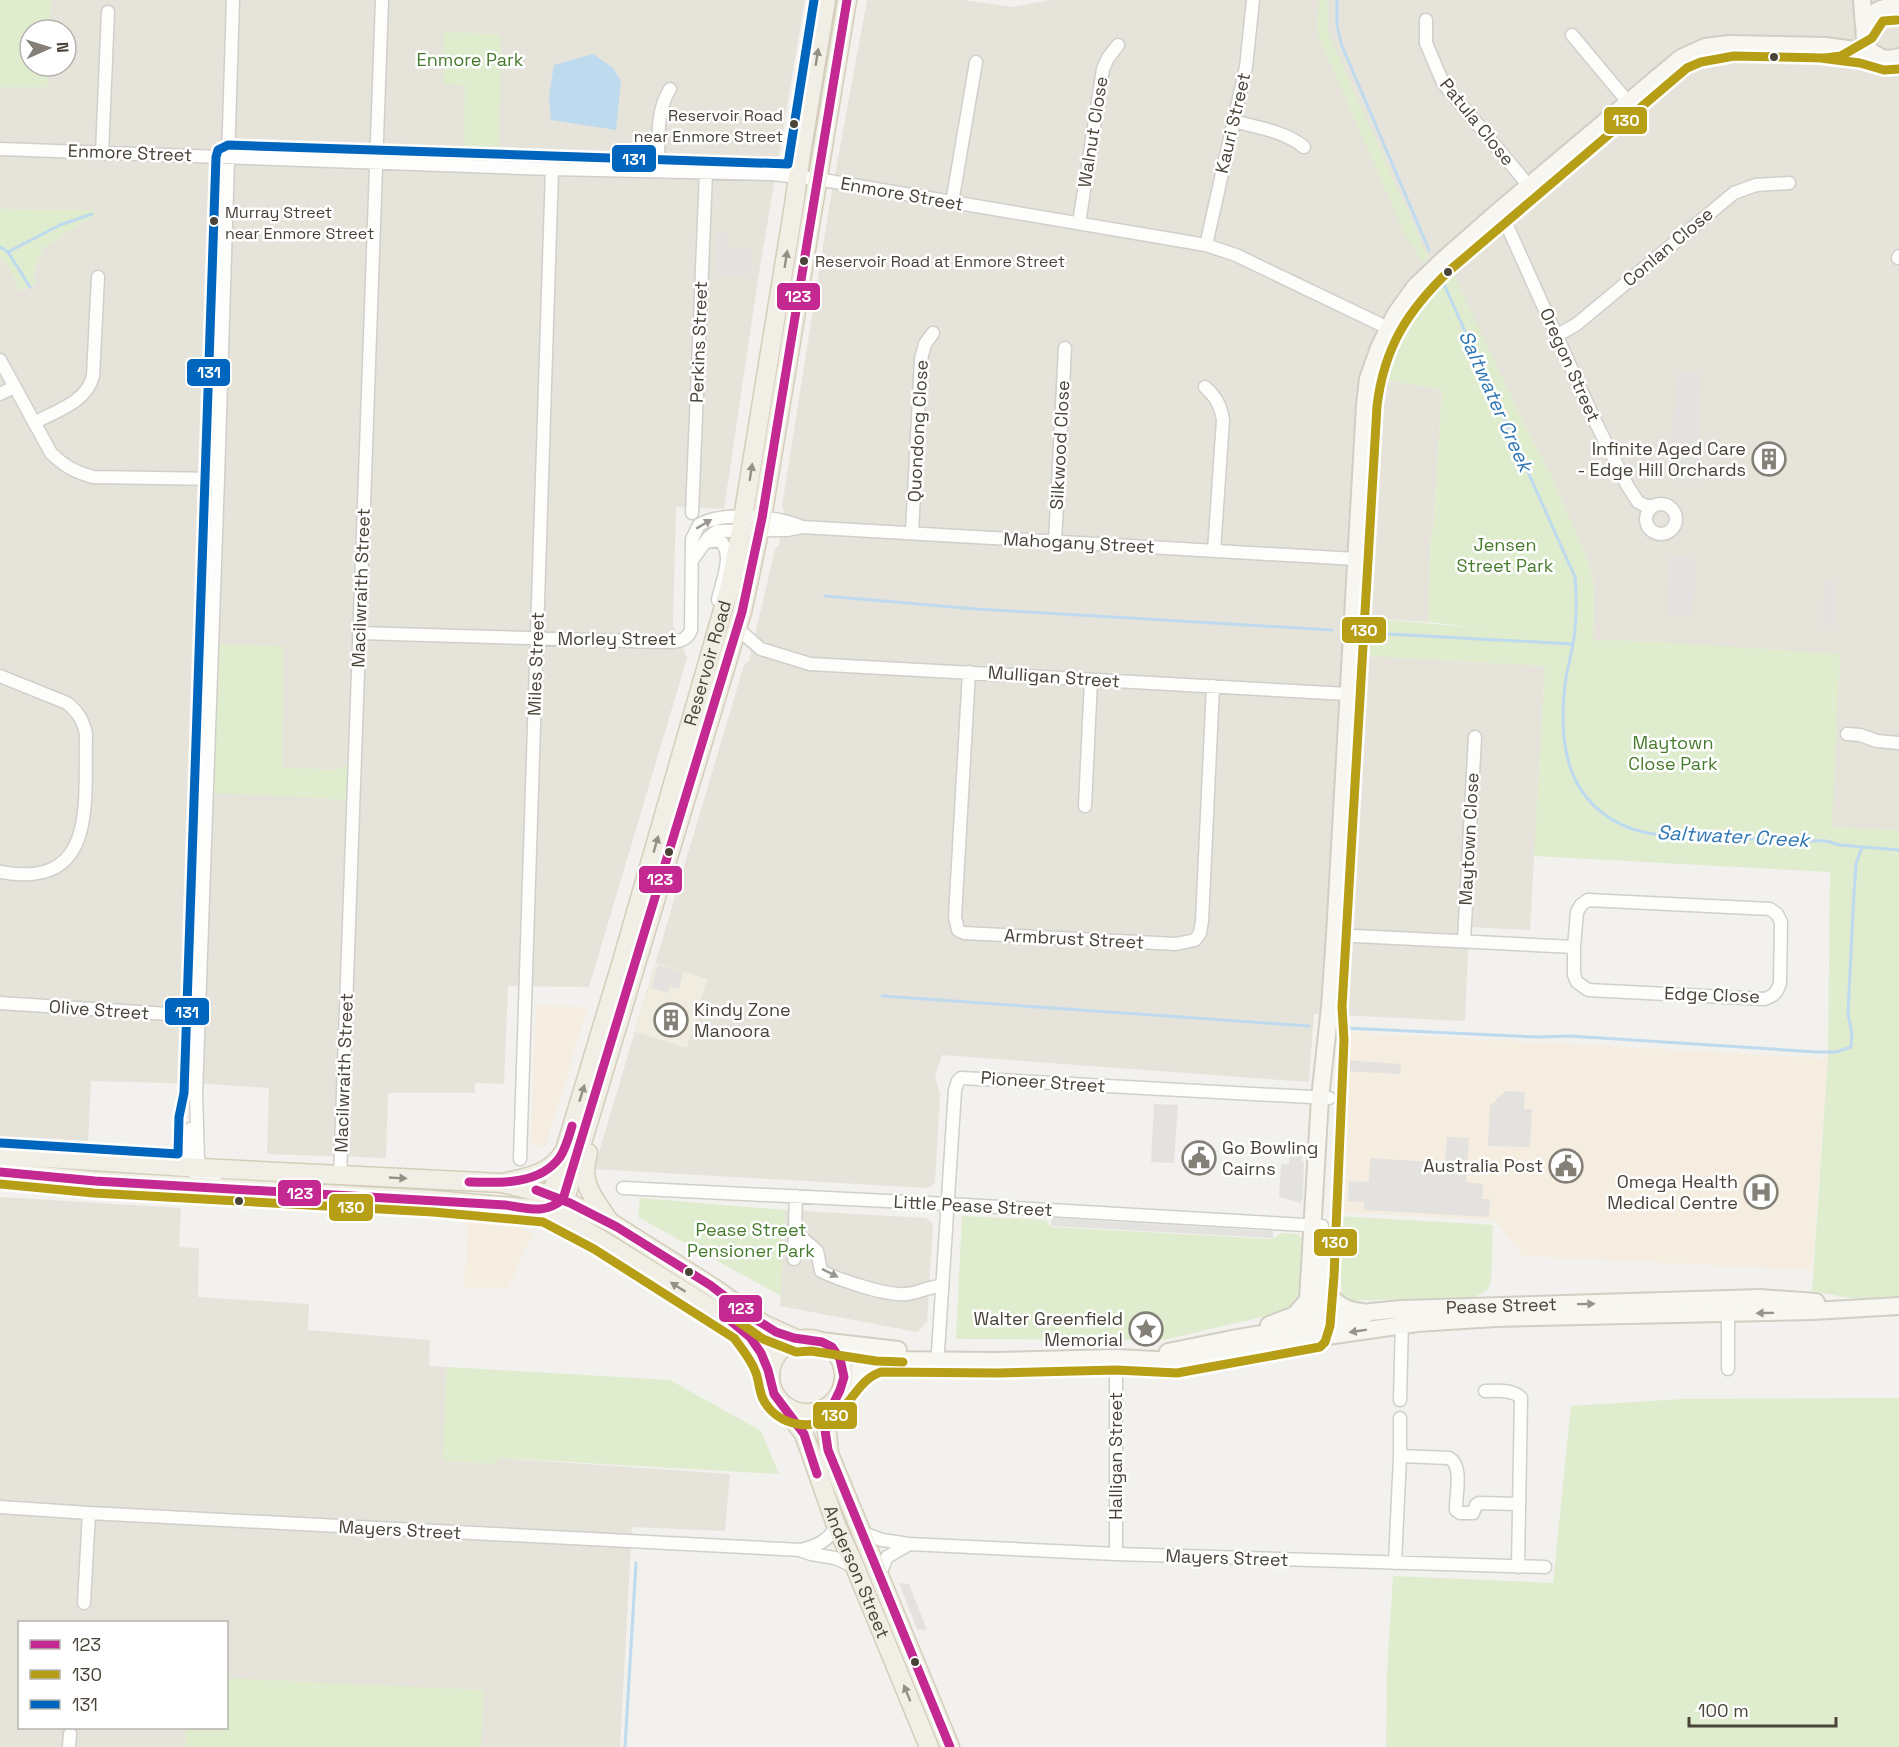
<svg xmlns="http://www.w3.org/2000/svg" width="1899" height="1747" font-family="'Space Grotesk',sans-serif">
<rect width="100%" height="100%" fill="#f2f1ed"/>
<path fill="#e6e3da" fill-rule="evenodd" d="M51,0H805L759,273L724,509L676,507L673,624L687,658L589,987L508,986L504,1084L475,1083V1093H388L386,1158L267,1154L269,1088L208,1084L91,1081L88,1141L0,1137V257L7,264L20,291L30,287L36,283L33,276L43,248L95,215L0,209V87H47L48,66H66V30H50Z
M867,0H963L1013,7L1050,0H1899V830L1832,827L1593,640L1594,584L1587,558L1550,473L1529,434L1453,275L1404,336L1392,361L1386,380L1442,390L1433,533L1431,534L1428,622L1369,618L1367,656L1545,666L1530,930L1469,927L1465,1021L1314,1014L1309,1082L942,1055L935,1077L940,1095L935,1183L927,1188L594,1169L744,665L749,661L775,549L779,545L784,511L782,506L830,202Z
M0,1197L181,1208L179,1247L199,1248L198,1297L309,1304L308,1330L430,1340L429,1366L447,1367L443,1461L497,1464V1458L730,1474L725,1531L632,1527L620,1747H0ZM20,1622H226V1728H20Z
M785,1210L926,1218L933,1224L927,1322L917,1332L780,1306Z"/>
<path fill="#f4ede0" d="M536,1006L588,1007L546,1146L531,1145Z
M1347,1032L1828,1058L1812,1270L1523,1256L1494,1220L1337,1212Z
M468,1222L515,1224L534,1235L522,1255L509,1288L464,1287Z"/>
<path fill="#f0ecdf" d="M656,963L707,979L687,1048L635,1032Z"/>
<path fill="#dfecce" d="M0,0H51L50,30H30V66H48L47,87H0Z
M1319,0H1327L1328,33L1428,257L1424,263L1405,235L1317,33Z
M444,32L501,34L499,167L464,165L465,86L443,84Z
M0,209L95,210V215L43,248L33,275L36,283L20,291L7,264L0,257Z
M1454,275L1529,434L1550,472L1587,558L1594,584L1593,640L1662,642L1840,654L1832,827L1899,830V1297L1850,1298L1812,1291L1828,1058L1830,872L1534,856L1545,666L1367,656L1369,618L1488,629L1428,622L1431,533H1433L1442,390L1386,380C1398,339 1419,301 1454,275Z
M212,644L284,646L282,767L335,770L355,760L353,800L207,793Z
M640,1198L785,1210L781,1296L638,1217Z
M962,1216L1046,1220L1051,1227L1272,1239L1282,1233L1298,1234L1305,1242L1302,1296L1296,1304L1287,1311L1164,1340L956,1339Z
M1338,1216L1493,1225L1491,1281L1488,1289L1475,1297L1343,1301L1339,1263Z
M447,1367L670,1380L761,1431L779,1474L498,1458L497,1464L442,1461Z
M1899,1398V1747H1386L1387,1672L1393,1576L1553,1583L1571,1406L1682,1399Z
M227,1678L484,1690L481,1747H185L186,1728H226Z"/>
<path fill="#e4e2de" d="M717,232L728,233V248L751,249L750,276L716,274Z
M1676,372L1701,374L1698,481L1672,480Z
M1669,557L1695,558L1693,616H1667Z
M1825,581H1836L1835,627L1823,626Z
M658,965L683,972L679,989L670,986L668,993L651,988Z
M1344,1060L1401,1064L1400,1074L1343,1071Z
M1505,1091L1525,1092L1524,1109H1532L1530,1147L1488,1146L1490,1106Z
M1154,1104L1178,1105L1174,1163L1151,1162Z
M1447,1137L1469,1138L1466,1182L1483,1184L1482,1199H1490L1489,1217L1364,1210V1202L1348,1201L1349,1181L1369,1182L1370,1158L1445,1163Z
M1290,1153L1302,1154V1161L1304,1162L1303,1197L1301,1203L1279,1197L1281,1164H1289Z
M1052,1218L1273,1231V1238L1051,1226Z
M899,1583L909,1584L927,1630L917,1629Z"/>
<path fill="#bedaef" d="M593,54L613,68L621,81L616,130L551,120L549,96L554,65Z"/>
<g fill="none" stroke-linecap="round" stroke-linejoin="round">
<path stroke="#bedaef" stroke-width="3" d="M1337,0V26L1342,46L1429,250
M0,247L8,252L30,287
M8,252L60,225L92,214
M1443,282L1575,577C1577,601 1577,625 1572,649C1570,661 1566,673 1565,685C1558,746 1567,805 1632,829C1644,833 1659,835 1672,837L1826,841L1840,845L1899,850
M825,596L976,609L1332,630
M1369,633L1573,644
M882,996L1309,1026
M1345,1028L1536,1037L1570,1036L1817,1052H1836L1851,1047L1852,1035L1848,1013L1854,893L1856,864L1862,847
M625,1747L636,1563"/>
<defs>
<path id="street" d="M1426,20V43L1443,83L1529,186
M1572,35L1628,102
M1234,121C1259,128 1284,131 1304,147
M0,149L552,169L772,174L817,179L1206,245L1236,255L1388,328
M102,154L108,12
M658,170C659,143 655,112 670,89
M952,203L976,62
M1500,210L1595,421L1627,485L1638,502L1646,506H1653
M1079,223L1103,69L1108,58L1118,45
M1206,245L1246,67L1253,0
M1898,258L1899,256
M1558,335L1577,324L1734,193L1756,185L1789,183
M0,360L51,453C64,466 75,472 93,477L218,479
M1205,387C1216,397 1221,406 1223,420L1214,551
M0,394L14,387
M34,423C56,411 87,402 93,376L98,277
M1646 519a15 15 0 1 1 30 0a15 15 0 1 1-30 0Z
M692,513L706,172
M912,533L921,359L925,344L933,333
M705,542L719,540C736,552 721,583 718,600
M1055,542L1065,348
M693,559L708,538L717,531L787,530L802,527L1356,559
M738,629L761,649L810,664L1348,694
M359,633L662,642C674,642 686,643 691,630L692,539L699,525C720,511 780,516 802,527
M969,672L955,917L958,930L964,933L1176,944L1195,940L1200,933L1202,921L1213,686
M0,676L67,703C78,712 83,720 86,734C84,802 99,890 0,872
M1847,734L1860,735L1877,741L1899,743
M1085,806L1091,680
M1588,900L1770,909L1777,914L1781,922L1780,983C1777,993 1774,996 1764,999L1588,990L1577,982L1574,975V947L1577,912L1581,905Z
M1335,935L1574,947
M1464,941L1475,737
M0,1003L199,1016
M190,1129L189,1167L199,1177L215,1181
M520,1159L552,169
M201,1168L198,1158L196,1094L218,479L233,0
M340,1176L382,0
M623,1188L948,1204L1322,1226
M795,1232L817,1251L821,1271C839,1280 887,1296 906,1294C919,1293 930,1286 942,1286
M794,1259L796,1196
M1728,1313V1369
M938,1352L955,1090L958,1081L961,1078L1329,1098
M1485,1391C1497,1391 1513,1389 1521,1398L1518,1567
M1400,1400L1402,1319
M1400,1456L1449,1458C1463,1465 1456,1493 1456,1507V1510L1460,1513H1473L1476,1505L1479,1503L1519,1504
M0,1507L89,1513L801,1550C816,1546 830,1541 836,1525
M861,1532L882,1540L909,1544L1116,1554L1545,1567
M802,1551L811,1554L835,1558L855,1567
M1116,1554V1358
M1395,1563L1400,1456V1418
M879,1576L887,1557L909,1544
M84,1603L89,1513
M69,1747L70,1734"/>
<g id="secondary">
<path d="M1862,0L1864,27"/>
<path d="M1899,8C1852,0 1854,70 1899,57"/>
<path d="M1322,1279C1328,1300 1342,1311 1363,1312"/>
<path d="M1318,1324L1322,1242"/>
<path d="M1269,1325L1295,1315L1308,1300"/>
<path d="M1314,1337L1308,1320V1300L1320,1098L1330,1007L1335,935L1365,405L1368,379L1379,348L1395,315L1415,287L1442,261L1500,210L1681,58L1705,47L1730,44L1825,46L1863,51L1877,55"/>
<path d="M820,1341L898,1350"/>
<path id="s1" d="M1168,1352L1232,1339L1361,1317L1370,1312L1402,1309L1760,1298L1816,1302"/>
<path d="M842,1389C852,1374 864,1363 882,1360L998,1361L1116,1358L1176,1361L1279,1343L1417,1323L1495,1318L1813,1311L1899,1306"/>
</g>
<g id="primary">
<path d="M588,1153C579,1183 593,1197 609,1221"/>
<path d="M0,1155L201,1168L502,1183L551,1195L610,1222L717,1290L763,1324L799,1340"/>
<path d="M0,1172L95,1181L434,1200L547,1210L600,1239L727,1318C748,1333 764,1350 770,1376"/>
<path d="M507,1182C528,1177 550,1174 563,1153"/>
<path d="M547,1210L559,1204L567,1193L742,612L762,518L847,0"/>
<path id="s2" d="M547,1210L622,961L731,582L741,530L794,205L801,154L826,0"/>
<circle cx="807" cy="1376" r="37"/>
<path d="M836,1399L826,1420L829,1454L950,1747"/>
<path id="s3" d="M779,1401L804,1434L836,1525L855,1567L929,1747"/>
</g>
</defs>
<use href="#street" stroke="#d0cfca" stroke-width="15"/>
<use href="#secondary" stroke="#d1cec4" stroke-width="20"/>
<use href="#primary" stroke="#d4cdba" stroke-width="21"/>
<use href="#street" stroke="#fdfdfc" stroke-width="12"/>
<use href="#secondary" stroke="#f7f6f0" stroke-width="16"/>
<use href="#primary" stroke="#f1eee5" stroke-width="18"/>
<defs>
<path id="bus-1" d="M0,1172L95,1181L505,1205C527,1208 545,1215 563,1199L742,612L762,518L847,0
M469,1182C500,1183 540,1185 560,1157C566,1148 569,1136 572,1126
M536,1190L570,1203L617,1227L710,1285L752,1317L776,1332L794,1338L822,1342L832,1347L840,1359L844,1377L840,1390L826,1419L825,1430L828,1450L950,1747
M726,1317L750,1337L761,1353L768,1370L774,1394L804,1434L817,1474"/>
<path id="bus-2" d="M1820,58L1860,63L1884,70L1899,69
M0,1184L94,1193L433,1212L543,1222L594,1249L734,1338C742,1349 751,1359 756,1373C759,1381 759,1391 763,1399C777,1427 816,1433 838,1413C854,1399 860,1379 881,1372L998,1373L1116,1370L1177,1373L1320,1347L1325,1342L1330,1326L1334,1276L1344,1040L1342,1007L1377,406C1384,347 1408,310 1450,270L1687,68L1701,62L1734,56L1825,58L1841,56L1872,38L1883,21L1897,20
M729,1315L763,1339L796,1352L811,1351L876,1361L903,1362"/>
<path id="bus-3" d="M1,1143L178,1154L179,1117L184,1093L216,157L218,150L228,145L788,164L814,0"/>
</defs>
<use href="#bus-1" stroke="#fff" stroke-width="14"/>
<use href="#bus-2" stroke="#fff" stroke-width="14"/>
<use href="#bus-3" stroke="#fff" stroke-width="14"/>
<use href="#bus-1" stroke="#c32990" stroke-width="9"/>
<use href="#bus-2" stroke="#b69e16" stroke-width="9"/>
<use href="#bus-3" stroke="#0065bd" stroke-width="9"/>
</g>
<defs><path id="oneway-solid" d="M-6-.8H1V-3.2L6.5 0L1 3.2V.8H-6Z" transform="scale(1.5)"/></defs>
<g fill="#959086">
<use href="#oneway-solid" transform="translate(817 57) rotate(-81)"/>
<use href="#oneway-solid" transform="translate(786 259) rotate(-81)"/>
<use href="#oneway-solid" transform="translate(751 472) rotate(-81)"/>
<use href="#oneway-solid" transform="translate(656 844) rotate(-74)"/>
<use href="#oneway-solid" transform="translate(582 1093) rotate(-73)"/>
<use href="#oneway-solid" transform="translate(398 1178) rotate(3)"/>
<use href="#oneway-solid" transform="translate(678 1287) rotate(-148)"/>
<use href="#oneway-solid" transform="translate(907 1693) rotate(-112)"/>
</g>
<g fill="#9a9790">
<use href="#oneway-solid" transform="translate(704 524) rotate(-31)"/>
<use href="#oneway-solid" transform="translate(830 1273) rotate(27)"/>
</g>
<g fill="#97948b">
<use href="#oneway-solid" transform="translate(1586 1304) rotate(-1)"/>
<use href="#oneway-solid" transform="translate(1765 1313) rotate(179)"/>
<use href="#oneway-solid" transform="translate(1358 1331) rotate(171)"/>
</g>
<defs>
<symbol id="building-ring" viewBox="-11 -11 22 22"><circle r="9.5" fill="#fff" stroke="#848077" stroke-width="1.5"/><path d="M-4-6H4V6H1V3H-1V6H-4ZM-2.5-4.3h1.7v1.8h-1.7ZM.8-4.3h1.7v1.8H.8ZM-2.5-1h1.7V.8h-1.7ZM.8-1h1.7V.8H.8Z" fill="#848077"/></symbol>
<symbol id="civic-ring" viewBox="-11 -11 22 22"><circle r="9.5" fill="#fff" stroke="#848077" stroke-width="1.5"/><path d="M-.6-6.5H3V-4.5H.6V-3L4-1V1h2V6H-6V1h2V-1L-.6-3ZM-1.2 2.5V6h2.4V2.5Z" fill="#848077"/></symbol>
<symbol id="hospital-ring" viewBox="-11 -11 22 22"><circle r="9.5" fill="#fff" stroke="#848077" stroke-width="1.5"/><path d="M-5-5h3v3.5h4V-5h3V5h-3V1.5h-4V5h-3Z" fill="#848077"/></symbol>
<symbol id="sight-ring" viewBox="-11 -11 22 22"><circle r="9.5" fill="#fff" stroke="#848077" stroke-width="1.5"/><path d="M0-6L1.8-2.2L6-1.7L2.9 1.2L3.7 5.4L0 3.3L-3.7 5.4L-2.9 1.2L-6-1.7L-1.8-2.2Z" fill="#848077"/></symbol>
</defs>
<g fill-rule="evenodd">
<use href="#building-ring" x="1750" y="440" width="38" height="38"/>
<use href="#building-ring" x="652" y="1001" width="38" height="38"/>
<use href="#civic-ring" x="1180" y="1139" width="38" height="38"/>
<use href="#civic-ring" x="1547" y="1147" width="38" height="38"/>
<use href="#hospital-ring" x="1742" y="1173" width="38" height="38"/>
<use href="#sight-ring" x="1127" y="1310" width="38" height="38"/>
</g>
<g fill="#494338" stroke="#fff" stroke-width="2">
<circle cx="1774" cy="57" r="5"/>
<circle cx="794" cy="124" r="5"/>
<circle cx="214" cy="221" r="5"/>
<circle cx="804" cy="261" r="5"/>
<circle cx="1448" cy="272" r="5"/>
<circle cx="669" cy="852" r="5"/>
<circle cx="239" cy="1201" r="5"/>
<circle cx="689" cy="1272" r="5"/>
<circle cx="915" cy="1662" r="5"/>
</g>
<g text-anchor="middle" stroke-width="5" stroke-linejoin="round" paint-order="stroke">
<g font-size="16" fill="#494338" stroke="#fff" text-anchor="start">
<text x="783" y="121" text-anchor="end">Reservoir Road<tspan x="783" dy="21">near Enmore Street</tspan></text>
<text x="225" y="218">Murray Street<tspan x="225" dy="21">near Enmore Street</tspan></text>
<text x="815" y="267">Reservoir Road at Enmore Street</text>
</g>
<g font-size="18" fill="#467b2b" stroke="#fff">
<text x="470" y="66">Enmore Park</text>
<text x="1505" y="551">Jensen<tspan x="1505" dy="21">Street Park</tspan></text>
<text x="1673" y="749">Maytown<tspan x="1673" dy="21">Close Park</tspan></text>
<text x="751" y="1236">Pease Street<tspan x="751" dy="21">Pensioner Park</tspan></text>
</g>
<g font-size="18" fill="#494338" stroke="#fff">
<text transform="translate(1477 122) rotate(51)" y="6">Patula Close</text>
<text transform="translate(1233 123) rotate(-77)" y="6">Kauri Street</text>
<text transform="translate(1093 132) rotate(-81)" y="6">Walnut Close</text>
<text transform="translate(130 153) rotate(2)" y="6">Enmore Street</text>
<text transform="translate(902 194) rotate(10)" y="6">Enmore Street</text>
<text transform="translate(1668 247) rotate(-40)" y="6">Conlan Close</text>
<text transform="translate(699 342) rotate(-88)" y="6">Perkins Street</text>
<text transform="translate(1570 365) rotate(66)" y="6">Oregon Street</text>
<text transform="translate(918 431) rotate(-87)" y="6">Quondong Close</text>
<text transform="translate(1060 445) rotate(-87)" y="6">Silkwood Close</text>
<text transform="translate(1079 543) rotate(3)" y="6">Mahogany Street</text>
<text transform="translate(361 588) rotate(-88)" y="6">Macilwraith Street</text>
<text x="617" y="645">Morley Street</text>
<text dy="6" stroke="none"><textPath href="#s2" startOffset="570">Reservoir Road</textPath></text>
<text transform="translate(536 664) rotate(-88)" y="6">Miles Street</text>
<text transform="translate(1054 677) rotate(4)" y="6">Mulligan Street</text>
<text transform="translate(1469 839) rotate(-87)" y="6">Maytown Close</text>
<text transform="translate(1074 939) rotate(3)" y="6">Armbrust Street</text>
<text transform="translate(1712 995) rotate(2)" y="6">Edge Close</text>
<text transform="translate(99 1010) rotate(4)" y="6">Olive Street</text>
<text transform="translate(344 1073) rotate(-88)" y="6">Macilwraith Street</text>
<text transform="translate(1043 1082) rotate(4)" y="6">Pioneer Street</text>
<text transform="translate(973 1206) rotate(3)" y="6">Little Pease Street</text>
<text dy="6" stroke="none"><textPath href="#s1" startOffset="338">Pease Street</textPath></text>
<text transform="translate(1116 1456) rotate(-90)" y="6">Halligan Street</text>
<text transform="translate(400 1530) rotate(3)" y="6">Mayers Street</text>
<text transform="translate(1227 1558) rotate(2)" y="6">Mayers Street</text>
<text dy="6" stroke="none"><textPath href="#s3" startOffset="189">Anderson Street</textPath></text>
</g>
<g font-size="18" fill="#494338" stroke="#fff" text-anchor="end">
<text x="1746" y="455">Infinite Aged Care<tspan x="1746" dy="21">- Edge Hill Orchards</tspan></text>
<text x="694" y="1016" text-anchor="start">Kindy Zone<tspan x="694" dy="21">Manoora</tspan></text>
<text x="1222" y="1154" text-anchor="start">Go Bowling<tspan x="1222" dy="21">Cairns</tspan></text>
<text x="1543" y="1172">Australia Post</text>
<text x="1738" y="1188">Omega Health<tspan x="1738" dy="21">Medical Centre</tspan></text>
<text x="1123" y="1325">Walter Greenfield<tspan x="1123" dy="21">Memorial</tspan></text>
</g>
<g font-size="20" font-style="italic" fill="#3178b5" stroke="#fff">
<text transform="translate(1496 401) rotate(66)" y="7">Saltwater Creek</text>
<text transform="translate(1733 836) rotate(3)" y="7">Saltwater Creek</text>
</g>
</g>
<g stroke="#fff" stroke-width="2">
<rect x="1603" y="106" width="45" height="29" rx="6" fill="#b69e16"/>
<rect x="611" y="144" width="46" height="29" rx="6" fill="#0065bd"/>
<rect x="776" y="282" width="45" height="29" rx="6" fill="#c32990"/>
<rect x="186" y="358" width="45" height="29" rx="6" fill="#0065bd"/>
<rect x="1341" y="616" width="46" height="28" rx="6" fill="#b69e16"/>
<rect x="638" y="865" width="45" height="29" rx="6" fill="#c32990"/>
<rect x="164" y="997" width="46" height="29" rx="6" fill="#0065bd"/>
<rect x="277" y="1179" width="45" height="28" rx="6" fill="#c32990"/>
<rect x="328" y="1193" width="46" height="29" rx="6" fill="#b69e16"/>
<rect x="1313" y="1228" width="45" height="29" rx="6" fill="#b69e16"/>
<rect x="718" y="1294" width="45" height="29" rx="6" fill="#c32990"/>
<rect x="812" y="1401" width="46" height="29" rx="6" fill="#b69e16"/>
</g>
<g font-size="16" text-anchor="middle" font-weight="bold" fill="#fff">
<text x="1626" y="126">130</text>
<text x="634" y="165">131</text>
<text x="798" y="302">123</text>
<text x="209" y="378">131</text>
<text x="1364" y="636">130</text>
<text x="660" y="885">123</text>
<text x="187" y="1018">131</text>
<text x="300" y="1199">123</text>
<text x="351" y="1213">130</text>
<text x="1335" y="1248">130</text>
<text x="741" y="1314">123</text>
<text x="835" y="1421">130</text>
</g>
<rect x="18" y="1621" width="210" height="108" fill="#ffffff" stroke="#b6b4af" stroke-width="1.5"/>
<rect x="30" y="1640" width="30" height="9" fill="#c32990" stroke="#b6b4af" stroke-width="1.5"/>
<text x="72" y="1651" font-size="18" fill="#494338">123</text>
<rect x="30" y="1670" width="30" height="9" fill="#b69e16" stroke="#b6b4af" stroke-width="1.5"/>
<text x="72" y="1681" font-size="18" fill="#494338">130</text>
<rect x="30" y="1700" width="30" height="9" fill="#0065bd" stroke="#b6b4af" stroke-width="1.5"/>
<text x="72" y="1711" font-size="18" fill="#494338">131</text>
<g transform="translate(48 48) rotate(87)"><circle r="28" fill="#ffffff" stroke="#b6b4af" stroke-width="1.5"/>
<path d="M0-4.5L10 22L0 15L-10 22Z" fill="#848077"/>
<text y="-9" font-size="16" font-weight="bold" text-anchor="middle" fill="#494338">N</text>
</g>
<path d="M1689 1717v9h147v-9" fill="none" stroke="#494338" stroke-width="3"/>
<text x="1698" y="1717" font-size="18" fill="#494338" stroke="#ffffff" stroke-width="4.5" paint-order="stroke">100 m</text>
</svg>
